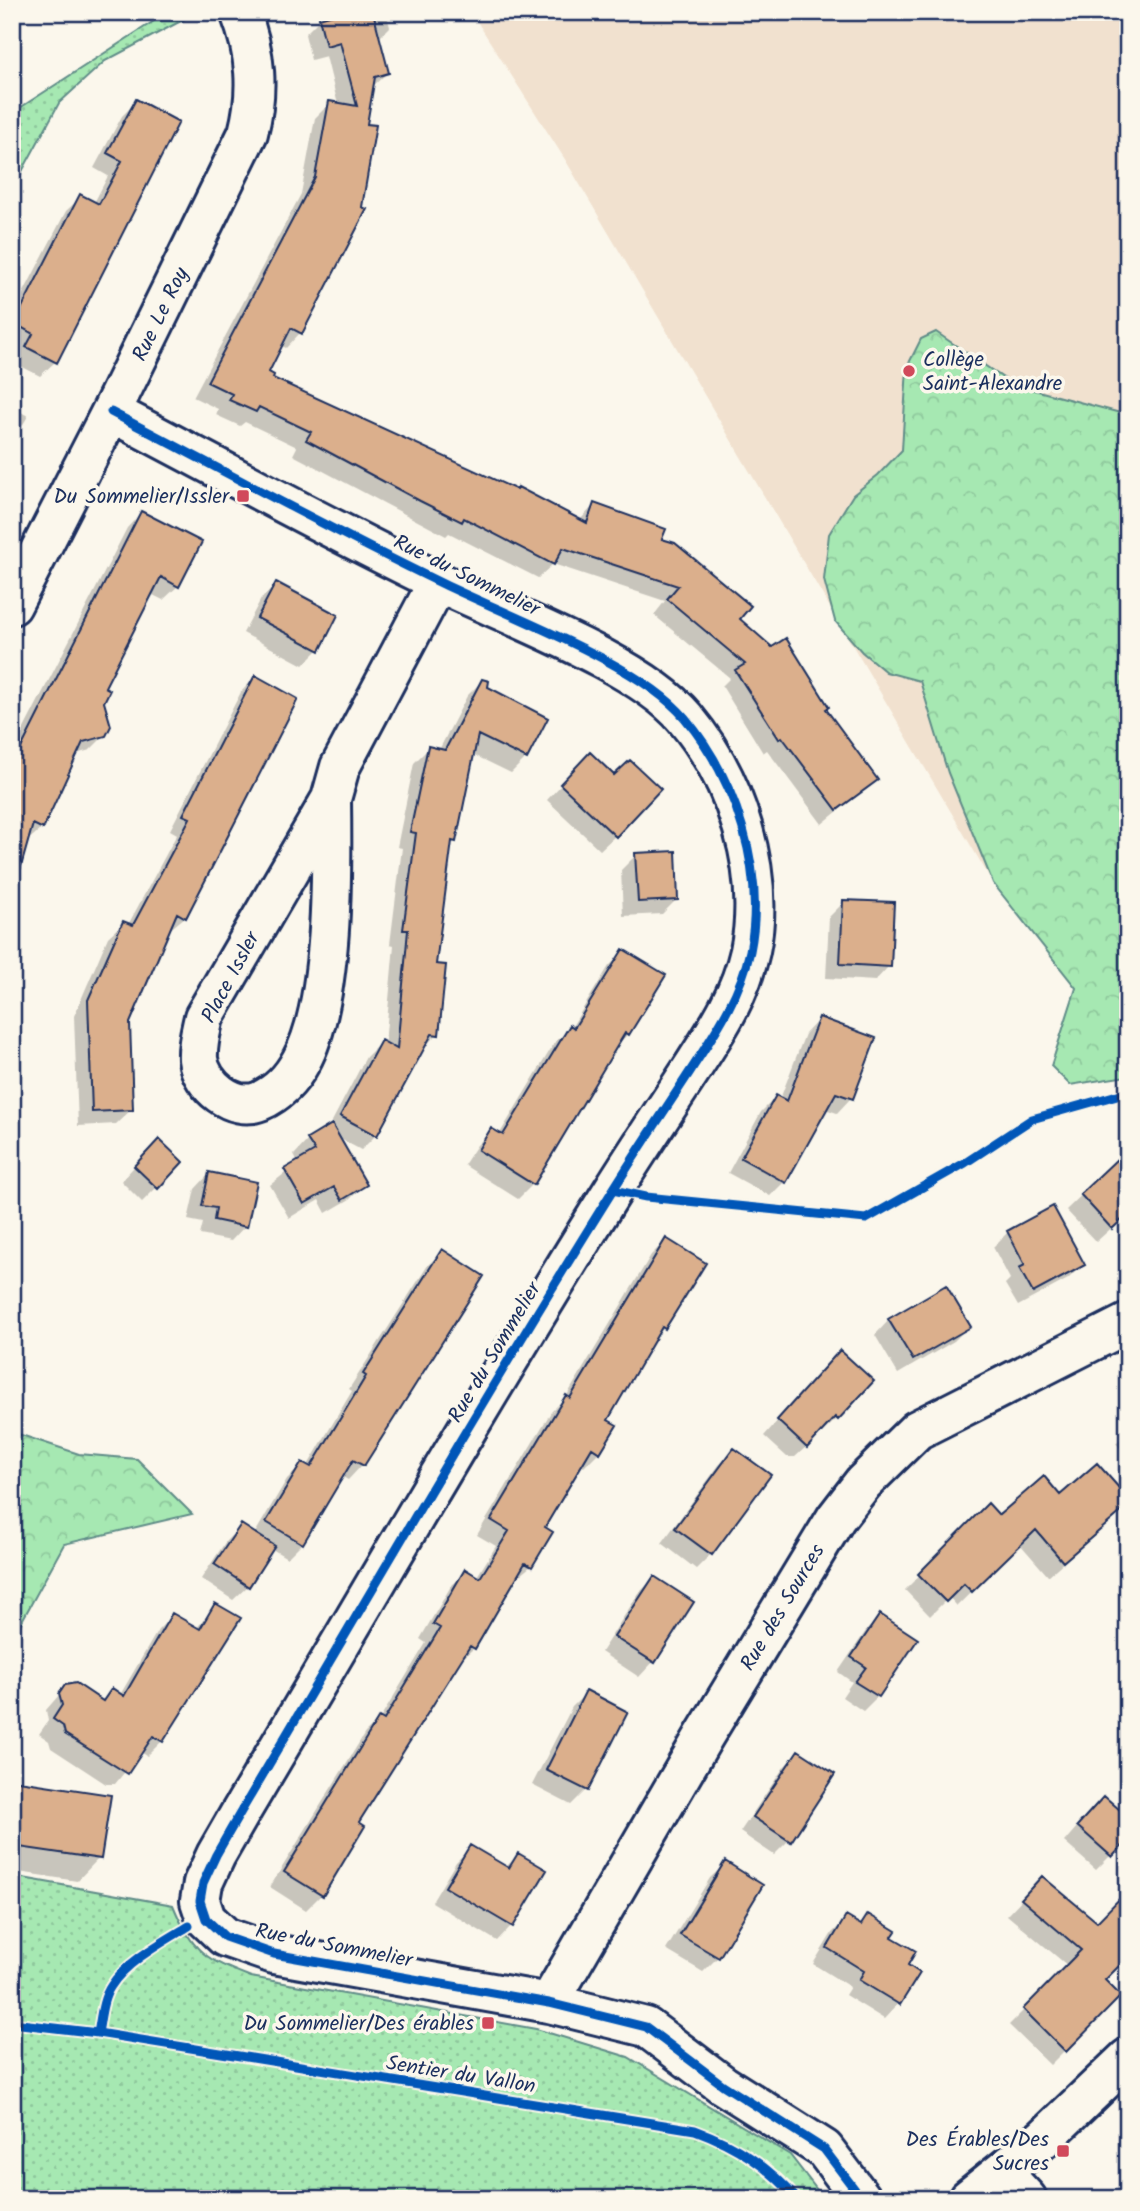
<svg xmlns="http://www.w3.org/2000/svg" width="1140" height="2211" font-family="Kalam,sans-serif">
<defs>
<pattern id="grass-dots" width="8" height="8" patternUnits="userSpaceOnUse" patternTransform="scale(1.75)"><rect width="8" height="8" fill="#a6e8b2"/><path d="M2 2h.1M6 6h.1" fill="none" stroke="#8ec79c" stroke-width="1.8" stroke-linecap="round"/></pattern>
<pattern id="forest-crowns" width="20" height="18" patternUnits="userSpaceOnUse" patternTransform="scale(1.75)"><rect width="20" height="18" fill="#a6e8b2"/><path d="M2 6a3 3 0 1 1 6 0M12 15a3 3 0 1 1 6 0" fill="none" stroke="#8ec79c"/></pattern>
</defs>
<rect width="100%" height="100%" fill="#fbf7ec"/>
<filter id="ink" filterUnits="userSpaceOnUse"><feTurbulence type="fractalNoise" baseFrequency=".0143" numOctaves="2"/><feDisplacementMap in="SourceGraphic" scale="14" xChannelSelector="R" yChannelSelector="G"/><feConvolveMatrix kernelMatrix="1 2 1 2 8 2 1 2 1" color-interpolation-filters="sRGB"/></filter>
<g filter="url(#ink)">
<path fill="#f1e1cf" d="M471,12H1128V837L993,883L566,161Z"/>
<path fill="url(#grass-dots)" stroke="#608c88" stroke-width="2" d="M168,12H198L105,61L59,103L12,190V113Z
M12,1876L173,1905C193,1953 205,1959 251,1977L536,2029L628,2057L790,2155L824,2199H12Z"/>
<path fill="url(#forest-crowns)" stroke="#608c88" stroke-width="2" d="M936,332L1012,384L1128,415L1127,1076L1070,1085L1051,1066L1076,988L993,883L948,773L920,681L886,672L862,652L835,621L824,580L829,534L853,495L878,475L902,450L907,367L921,339Z
M12,1432L79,1454L137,1459L192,1514L64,1544L12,1639Z"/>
<path fill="#0003" d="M347,12H386L390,27L378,39L387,73L372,87L365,125L360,208L365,210L300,333L286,348L280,345L266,373L270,378L579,521L594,505L660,540L824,710L876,780L822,824L767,750L763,753L722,686L730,678L654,615L665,601L553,564L538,578L449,533L446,536L293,455L297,447L245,422L240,426L216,415L218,409L193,397L301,194L315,118L330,103L338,105L326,56L311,60L305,34L319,20Z
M136,102L176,123L55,362L40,376L13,362L20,349L12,345V315L66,211L81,197L94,203L108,176L94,168L122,116Z
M12,407L28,416L12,443Z
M141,513L178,586L163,600L151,594L102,688L105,735L90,750L76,754L42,828L26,842L12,891V752L127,528Z
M276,585L318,650L303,665L243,633L261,599Z
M255,677L185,917L168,931L128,1023L131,1110L116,1124L78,1126L74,1016L108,937L123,923L128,925L177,834L170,830L241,692Z
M482,681L526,758L511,773L472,754L454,841L450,845L434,965L437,1034L422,1049L376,1135L361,1150L337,1137L365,1184L350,1199L326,1213L319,1200L289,1218L270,1185L298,1163L294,1155L308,1140L328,1129L366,1057L381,1042L385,1044L394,945L390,944L402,848L397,847L414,763L429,748L439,750L467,696Z
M576,769L615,836L600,850L547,800Z
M636,855L677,899L662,914L623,916L621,870Z
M844,902L889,966L875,981L826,978L829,917Z
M624,952L628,1034L614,1048L533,1184L518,1199L464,1165L477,1145L492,1130L499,1135L555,1042L571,1028L609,966Z
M819,1019L851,1098L837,1113L825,1109L784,1182L770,1196L728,1173L761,1112L776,1097L780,1099L805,1034Z
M144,1156L157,1187L142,1202L121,1181Z
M1116,1162L1123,1170L1128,1166V1213L1096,1242L1066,1210Z
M209,1174L245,1226L231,1241L200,1235L203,1223L188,1220L195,1189Z
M1008,1232L1083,1264L1068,1279L1018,1306L1005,1284L1010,1279L993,1247Z
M666,1240L664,1328L655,1337L606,1421L599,1452L584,1467L580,1464L542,1527L551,1532L531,1566L514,1580L474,1648L459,1662L357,1823L321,1895L306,1910L270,1887L365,1733L380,1719L426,1643L420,1639L451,1586L466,1572L476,1578L496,1546L477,1535L551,1412L566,1397L651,1255Z
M443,1251L440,1345L362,1465L348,1480L341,1476L302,1543L287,1558L272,1549L248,1586L233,1600L201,1579L226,1541L241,1526L254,1535L287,1479L302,1464L307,1467L352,1391L349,1389L428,1265Z
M889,1320L969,1326L954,1341L898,1374L875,1335Z
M825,1367L837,1419L795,1457H787L764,1436Z
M1128,1432V1458L1116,1443Z
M734,1450L711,1554L696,1569L662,1543L719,1465Z
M1060,1497L1110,1521L1048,1576L1020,1544L957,1606L949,1597L930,1616L905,1590L988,1506L999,1517Z
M654,1578L692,1603L653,1662L639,1677L601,1652L639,1593Z
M216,1605L162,1741L147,1756L141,1752L115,1784H106L51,1748L49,1741L39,1734L48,1721L46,1710L66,1687L101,1702L112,1690L120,1695L158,1630L173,1615L196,1629Z
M880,1616L915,1639L878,1696L863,1711L842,1697L852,1682L838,1672L866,1631Z
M587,1692L586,1790L571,1805L532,1785L572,1707Z
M798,1752L789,1840L774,1855L740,1832L784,1767Z
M12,1782L99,1858L77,1881L12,1871Z
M1089,1813L1111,1855L1096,1870L1064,1842Z
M471,1847L505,1868L518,1855L511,1926L497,1941L432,1902L456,1862Z
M725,1864L718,1957L703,1972L666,1950L710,1878Z
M1042,1878L1103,1980L1119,1996L1050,2065L1009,2025L1068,1966L1007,1915Z
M868,1916L890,1937L905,1966L898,2004L884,2019L845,1995L850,1987L813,1964L832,1933L847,1918L859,1926Z"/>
<path fill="#dbaf8c" stroke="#1b2f5e" stroke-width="2" d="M340,12H373L389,73L375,77L367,124L376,125L362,207L367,209L302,334L291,328L269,372L274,375L273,378L517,490L518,487L587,523L594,503L666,529L662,539L675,543L751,606L740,619L772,647L786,638L829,707L826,709L878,780L837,810L782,737L779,739L735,670L745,664L667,599L678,586L563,548L554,565L464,518L462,522L420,501L306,440L311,432L259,407L256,412L229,400L232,394L207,382L315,177L329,101L357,106L340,42L326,46L319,18Z
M136,99L179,122L57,363L26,347L33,334L14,323L80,194L99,204L122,161L107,153Z
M141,511L202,542L179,587L161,577L105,687L110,690L104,702L111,726L106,736L83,742L43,829L33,824L20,870L12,868V766Z
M276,582L338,615L320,651L257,618Z
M255,675L298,699L186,918L177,913L130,1023L133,1110L92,1112L88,1000L123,921L133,925L190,818L183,815Z
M482,679L489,681L488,687L548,718L527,759L478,735L456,842L452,841L436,964L446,965L439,1035L432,1034L377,1136L340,1116L381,1040L397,1049L408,930H403L416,833L410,832L428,746L445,750Z
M590,752L614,775L630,760L661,789L616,837L560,784Z
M676,851L678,900L638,902L635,853Z
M843,900L894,902L891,967L840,964Z
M623,949L666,975L629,1035L625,1033L534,1185L478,1150L491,1128L503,1135L570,1025L574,1028Z
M819,1017L876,1038L853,1099L836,1093L786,1183L741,1158L776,1095L787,1101Z
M332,1124L367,1185L342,1200L334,1187L304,1204L284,1169L315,1151L307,1139Z
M159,1139L183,1162L158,1189L134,1166Z
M1117,1159L1128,1172V1214L1112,1229L1080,1194Z
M209,1172L257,1182L247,1227L214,1220L216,1208L202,1206Z
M1053,1206L1085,1265L1033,1293L1019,1268L1025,1265L1007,1231Z
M666,1238L706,1263L665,1329L662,1327L608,1420L617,1425L600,1453L592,1448L545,1527L553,1532L532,1567L525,1563L475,1649L470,1646L359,1822L365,1826L323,1896L284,1872L379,1717L384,1720L440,1628L433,1624L465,1569L480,1578L509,1531L491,1520L566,1395L570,1398Z
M442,1249L484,1276L364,1466L353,1460L303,1544L266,1522L302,1462L311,1467L366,1376L363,1374Z
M946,1285L971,1327L913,1360L888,1319Z
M840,1350L874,1381L838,1420L835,1417L807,1448L777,1420Z
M734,1448L771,1475L712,1555L675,1528Z
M1097,1463L1128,1498V1506L1063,1562L1036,1530L972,1592L964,1584L946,1602L918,1574L988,1503L999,1515L1044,1476L1060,1495Z
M241,1524L275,1546L249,1587L214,1564Z
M654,1576L694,1602L655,1663L614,1637Z
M215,1603L241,1618L163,1742L153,1736L128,1774L65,1734L63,1726L53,1719L62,1705L59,1694L65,1685L76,1683L103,1701L112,1688L124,1696L172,1613L200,1629Z
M880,1614L918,1639L879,1697L855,1682L866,1667L851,1657Z
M586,1690L628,1712L588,1791L546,1770Z
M798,1750L835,1774L791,1842L753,1817Z
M12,1780L111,1795L101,1859L12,1846Z
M1104,1796L1128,1817V1840L1112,1857L1077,1826Z
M470,1845L509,1868L518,1853L547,1870L513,1927L445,1887Z
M725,1861L763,1885L719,1958L680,1935Z
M1042,1876L1097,1922L1128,1890V1957L1105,1980L1121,1996L1066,2052L1023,2009L1081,1950L1021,1899Z
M868,1914L896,1931L892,1937L916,1951L908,1965L920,1973L900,2005L859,1980L864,1971L827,1948L846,1916L861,1925Z"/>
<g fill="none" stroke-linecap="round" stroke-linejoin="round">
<defs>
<path id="minor" d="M111,412C222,470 331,530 443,584C509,616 640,664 685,718C736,779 766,872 750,951C740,996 716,1031 691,1070C665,1110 638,1150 613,1190C484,1396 363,1606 239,1815L216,1855L203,1883L200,1901L206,1919L225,1937L274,1954L549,2003L646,2027L723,2085L824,2149L862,2199
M12,605L111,412L248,133C259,91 256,53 240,12
M331,799C332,867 334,1002 301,1061C292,1078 278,1093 260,1101C233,1112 201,1085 198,1059C197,1044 201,1031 204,1017L331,799L340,767L438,582
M549,2003L704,1736L836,1518L863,1483L917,1430L1128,1323
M1002,2172L1027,2199
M968,2199L1044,2138L1128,2058"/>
</defs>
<use href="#minor" stroke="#1b2f5e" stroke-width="44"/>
<use href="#minor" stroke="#fbf7ec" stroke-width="38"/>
<defs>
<path id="cycleway" d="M111,412C222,470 331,530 443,584C509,616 640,664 685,718C736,779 766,872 750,951C740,996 716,1031 691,1070C665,1110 638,1150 613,1190C484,1396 363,1606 239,1815L216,1855L203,1883L200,1901L206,1919L225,1937L274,1954L549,2003L646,2027L723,2085L824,2149L862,2199
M613,1190L646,1197L866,1219L965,1163L1032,1119L1128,1092
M12,2023L98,2033L695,2130C736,2145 768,2166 797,2199
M98,2033C101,2018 102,1999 111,1986C127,1961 163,1942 189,1926"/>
</defs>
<use href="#cycleway" stroke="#fbf7ec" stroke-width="13"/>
<use href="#cycleway" stroke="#0057b8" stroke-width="9"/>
</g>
</g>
<g fill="#d1495b" stroke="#fbf7ec" stroke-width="2.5">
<circle cx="909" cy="371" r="7"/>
<rect x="236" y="489" width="14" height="14" rx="3.5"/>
<rect x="481" y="2016" width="14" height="14" rx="3.5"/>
<rect x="1056" y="2144" width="14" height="14" rx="3.5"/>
</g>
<g text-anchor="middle" stroke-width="7" stroke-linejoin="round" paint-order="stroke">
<g font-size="21" fill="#1b2f5e" stroke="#fbf7ec">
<text transform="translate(160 314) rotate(-64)" y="7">Rue Le Roy</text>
<text transform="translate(467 575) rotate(26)" y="7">Rue du Sommelier</text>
<text transform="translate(230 977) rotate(-62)" y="7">Place Issler</text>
<text transform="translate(494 1352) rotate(-59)" y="7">Rue du Sommelier</text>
<text transform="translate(782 1607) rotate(-59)" y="7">Rue des Sources</text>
<text transform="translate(334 1945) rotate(11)" y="7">Rue du Sommelier</text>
<text transform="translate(461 2074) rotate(9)" y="7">Sentier du Vallon</text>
</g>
<g font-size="21" fill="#1b2f5e" stroke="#fbf7ec" text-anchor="end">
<text x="923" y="366" text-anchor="start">Collège<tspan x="923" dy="24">Saint-Alexandre</tspan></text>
<text x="229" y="503">Du Sommelier/Issler</text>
<text x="474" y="2030">Du Sommelier/Des érables</text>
<text x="1049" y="2146">Des Érables/Des<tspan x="1049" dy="24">Sucres</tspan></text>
</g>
</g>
<rect width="1140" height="2211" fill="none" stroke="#fbf7ec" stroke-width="42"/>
<rect x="21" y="21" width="1098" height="2169" fill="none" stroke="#1b2f5e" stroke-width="2.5" filter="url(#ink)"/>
</svg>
